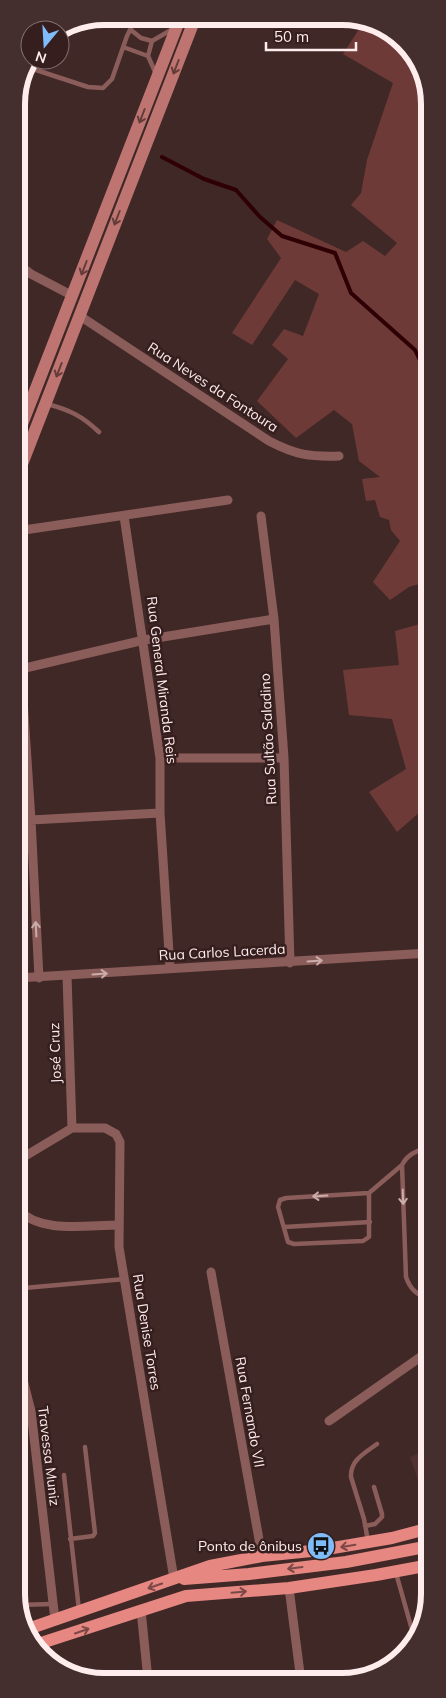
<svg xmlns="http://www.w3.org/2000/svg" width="446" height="1698" font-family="Mulish,sans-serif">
<rect width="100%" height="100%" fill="#402826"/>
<path fill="#50312f" d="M430,1448V1510H428L410,1457Z"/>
<path fill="#6e3a38" d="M361,26L383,31L408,46L429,92V804L397,832L369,792L406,769L392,719L349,715L343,670L399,665L395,631L420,624L426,582L409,587L390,600L373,582L400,541L391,530L389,520L380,517L375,500L366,501L362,479L380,477L359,461L352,424L334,410L296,438L257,401L288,359L272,345L284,329L303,336L319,294L295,280L252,345L232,333L281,258L267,239L277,220L346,252L363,241L385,256L397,243L351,205L361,193L367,160L393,83L343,54Z"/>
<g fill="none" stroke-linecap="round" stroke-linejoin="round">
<path stroke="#2e0003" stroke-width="4" d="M162,157L204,179L236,190L260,217L282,236L335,253L351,293L415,350L429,379"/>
<path stroke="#8b5d5a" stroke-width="4.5" d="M131,30L141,38L152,41L171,30
M123,47L148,56L156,74
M148,56L152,41
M30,68L88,87L103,88L112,79L127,36L134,22
M47,404C70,410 82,416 99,432
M429,1147C418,1151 408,1153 402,1165L406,1277C410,1289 417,1295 429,1299
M369,1193V1237L363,1241L294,1244L288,1242L278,1207L280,1200L286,1198L369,1193L402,1165
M284,1227L370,1222
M24,1288L125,1279
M64,1475L79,1610
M365,1526L375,1524L382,1517V1514L374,1487
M70,1539L93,1536L95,1533L85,1447
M368,1541L364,1519L351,1477C350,1460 365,1453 377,1444
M396,1573L414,1637
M17,1605L53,1604"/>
<path stroke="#8b5d5a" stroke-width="9" d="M16,263L31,274L73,296
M80,316L269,441C296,455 310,457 339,456
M124,516L160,758V813L170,968
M261,516L274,619L284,758L290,963
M17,531L228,500
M17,648L21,669L31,820L39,978
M21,669L144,640L274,619
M160,758H284
M31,820L160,813
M17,849L32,848
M67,976L72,1128
M17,978L429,953
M17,1161L72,1128H105L116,1134L120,1142L119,1247L174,1579
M17,1209C41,1234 86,1225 118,1225
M211,1272L262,1556
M17,1356L31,1411L55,1620
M329,1421L429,1351
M289,1588L301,1681
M141,1610L148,1680"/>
<path stroke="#be7571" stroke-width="12" d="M17,437L179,21
M17,477L194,21"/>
<path stroke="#e68782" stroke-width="12" d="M184,1579L249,1574L346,1562L430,1546
M28,1629L210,1566L262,1556L321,1550L392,1538L430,1528
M35,1645L186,1596L289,1588L376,1575L430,1565"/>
</g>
<defs><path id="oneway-shaft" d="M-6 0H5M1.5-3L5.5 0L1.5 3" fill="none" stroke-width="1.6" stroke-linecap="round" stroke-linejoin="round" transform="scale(1.25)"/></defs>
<g stroke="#653c3a">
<use href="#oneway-shaft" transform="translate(176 67) rotate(111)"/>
<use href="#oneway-shaft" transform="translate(142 116) rotate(111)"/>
<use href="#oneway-shaft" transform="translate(117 218) rotate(111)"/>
<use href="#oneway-shaft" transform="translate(84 268) rotate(111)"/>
<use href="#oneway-shaft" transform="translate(59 370) rotate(111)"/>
</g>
<g stroke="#caacaa">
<use href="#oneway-shaft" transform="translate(36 929) rotate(-93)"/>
<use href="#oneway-shaft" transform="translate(315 961) rotate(-4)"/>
<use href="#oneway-shaft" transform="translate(100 974) rotate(-4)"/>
<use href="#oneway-shaft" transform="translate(320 1196) rotate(176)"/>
<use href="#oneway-shaft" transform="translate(403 1197) rotate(88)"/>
</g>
<g stroke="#7c4845">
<use href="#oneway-shaft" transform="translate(348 1546) rotate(171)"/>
<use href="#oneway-shaft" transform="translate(295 1568) rotate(173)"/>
<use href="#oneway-shaft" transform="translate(155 1586) rotate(161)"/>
<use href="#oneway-shaft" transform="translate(239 1592) rotate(-5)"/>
<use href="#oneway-shaft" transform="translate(82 1631) rotate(-19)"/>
</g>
<defs>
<symbol id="bus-disc" viewBox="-11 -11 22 22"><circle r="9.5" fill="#7ebdf9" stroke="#351e1d"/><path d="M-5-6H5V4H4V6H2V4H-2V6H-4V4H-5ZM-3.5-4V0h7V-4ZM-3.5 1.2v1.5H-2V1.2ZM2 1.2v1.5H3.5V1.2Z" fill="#111"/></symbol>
</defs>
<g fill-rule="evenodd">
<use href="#bus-disc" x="305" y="1530" width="32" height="32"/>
</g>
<g text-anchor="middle" stroke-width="5" stroke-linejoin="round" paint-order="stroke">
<g font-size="14" fill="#feedec" stroke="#351e1d">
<text transform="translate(213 387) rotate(33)" y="5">Rua Neves da Fontoura</text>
<text transform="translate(162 680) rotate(83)" y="5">Rua General Miranda Reis</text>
<text transform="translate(268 739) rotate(-93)" y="5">Rua Sultão Saladino</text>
<text transform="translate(222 952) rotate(-3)" y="5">Rua Carlos Lacerda</text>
<text transform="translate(55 1053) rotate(-92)" y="5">José Cruz</text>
<text transform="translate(147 1332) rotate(81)" y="5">Rua Denise Torres</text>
<text transform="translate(250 1412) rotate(80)" y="5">Rua Fernando VII</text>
<text transform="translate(49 1456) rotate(83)" y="5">Travessa Muniz</text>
</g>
<g font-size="14" fill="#feedec" stroke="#351e1d" text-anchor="end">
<text x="302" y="1551">Ponto de ônibus</text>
</g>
</g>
<path d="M0 0H446V1698H0ZM104 25H342A79 79 0 0 1 421 104V1594A79 79 0 0 1 342 1673H104A79 79 0 0 1 25 1594V104A79 79 0 0 1 104 25Z" fill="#452f2e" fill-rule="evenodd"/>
<path fill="none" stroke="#feedec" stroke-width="6" d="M104 25H342A79 79 0 0 1 421 104V1594A79 79 0 0 1 342 1673H104A79 79 0 0 1 25 1594V104A79 79 0 0 1 104 25Z"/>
<g transform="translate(45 45) rotate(198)"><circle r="24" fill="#351e1d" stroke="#857170"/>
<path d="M0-4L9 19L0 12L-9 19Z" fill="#7ebdf9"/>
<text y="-8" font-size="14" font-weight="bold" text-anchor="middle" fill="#feedec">N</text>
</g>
<path d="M266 42v8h90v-8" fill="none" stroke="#feedec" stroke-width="2.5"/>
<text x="274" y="42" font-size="15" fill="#feedec" stroke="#351e1d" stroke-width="4" paint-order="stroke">50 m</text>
</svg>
